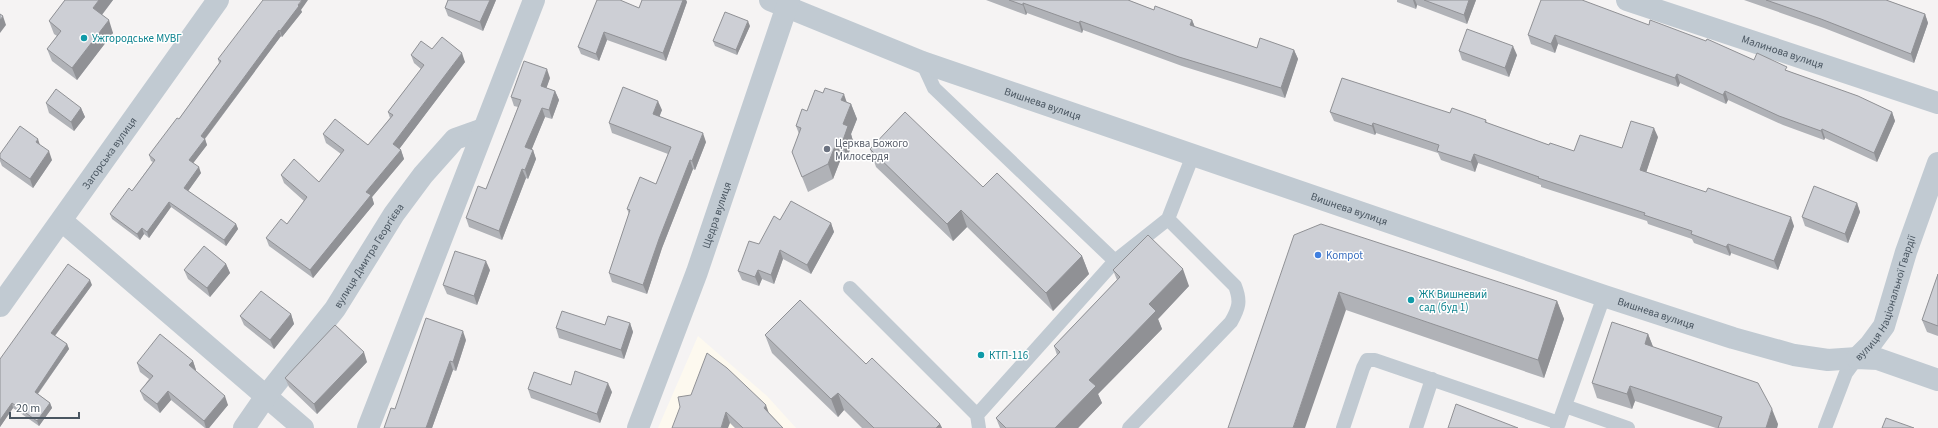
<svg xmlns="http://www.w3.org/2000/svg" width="1938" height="428" font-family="'Source Sans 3',sans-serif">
<rect width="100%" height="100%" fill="#f5f3f3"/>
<path fill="#fdf9ef" d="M698,336L767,396L796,428H658Z"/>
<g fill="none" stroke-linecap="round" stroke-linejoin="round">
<path stroke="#c1cad2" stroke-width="14" d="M922,62L934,88L1115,261L1168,219L1235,286C1241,301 1239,308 1231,322L1129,428
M1168,219L1193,155
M850,288L977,415L979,428
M1565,406L1628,428
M977,415L1115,261
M1343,428L1363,368L1367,360H1375L1559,423
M1416,428L1432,379
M1557,428L1604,296
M1825,428L1846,373L1857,358"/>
<g stroke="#c1cad2" stroke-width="22">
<path id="s1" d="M770,0L922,62L1604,296L1733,338L1794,355L1828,360L1857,358L1878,359L1938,380"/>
<path id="s2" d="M1627,0L1938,103"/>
<path d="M62,221L303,428"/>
<path id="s3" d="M1857,358L1870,345L1884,326L1906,252L1938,163"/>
<path id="s4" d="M244,428L266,396L335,309L394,214L423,175L455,139L483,129"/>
<path d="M368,428L534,0"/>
<path id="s5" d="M638,428L697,272L789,0"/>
</g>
<path stroke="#c1cad2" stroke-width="22" id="s6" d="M0,306L218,0"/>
</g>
<path fill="#b0b2b7" d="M65,0H113L102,15L113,33L77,80L52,61L47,49L57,36L54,34L49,21Z
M448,0H496L483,31L448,16L445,8Z
M642,0H686L687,2L666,61L607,40L599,61L581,54L578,47L639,8Z
M986,0H1128L1154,10L1192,20L1195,27L1257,48L1294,50L1298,59L1285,98L1182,66L1083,30L1082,33L1027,13L1026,15Z
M1397,0H1476L1467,24L1417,5L1416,9L1397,2Z
M1744,0H1886L1925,14L1928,23L1914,63L1824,28Z
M301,10L302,12L282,37L281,36L205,139L207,145L193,163L201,173L188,191L236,224L238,229L226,246L171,207L149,238L144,234L140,240L112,219L110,214L132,191L153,162L151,161L149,155L179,119L219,63L218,59Z
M1649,25L1754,60L1788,71L1892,112L1895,121L1877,162L1825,138L1824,140L1783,125L1728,100L1726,104L1680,83L1678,87L1558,44L1555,53L1531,44L1528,35Z
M750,26L737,55L715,46L713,41Z
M432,49L465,62L399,149L401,150L404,159L372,197L374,204L313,278L269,246L266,238L287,224L304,201L284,183L281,175L319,182L341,154L326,143L323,134L368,145L390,118L388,112L421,69L414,63L411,55Z
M1459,51L1517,55L1509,77L1462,60Z
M550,78L546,88L555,91L559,100L552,119L545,117L531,150H533L536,159L528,179L526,178L502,240L469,227L466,218L486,189L518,107L514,106L511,97Z
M846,102L851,104L857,119L851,134L853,141L847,158L842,156L833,179L808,192L792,152L799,134L796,126L807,111Z
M46,103L81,108L85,117L74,131L49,113Z
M662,110L659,116L706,142L695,170L693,169L662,248L647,294L612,282L609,273L629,214L627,209L656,184L668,154L612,133L609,123Z
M1330,112L1450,113L1486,120L1487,123L1549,145L1574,151L1622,148L1658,137L1646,172L1794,226L1778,270L1731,253L1730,256L1694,243L1692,239L1648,224L1647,221L1541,187V185L1478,163L1475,172L1441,160L1438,153L1376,133L1375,135L1334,121Z
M870,149L983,187L1082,256L1089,274L1053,311L967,227L953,241L876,167Z
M0,154L52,160L33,188L2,166L0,161Z
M1857,203L1860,212L1848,243L1805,226L1802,217Z
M780,220L831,223L834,232L811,274L783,259L774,284L762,279L759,286L742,280L738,271L759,244Z
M1294,235L1557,301L1564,319L1544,378L1346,310Z
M226,264L230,273L210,297L188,279L184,270Z
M490,270L477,305L447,294L443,285Z
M1113,270L1189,286L1158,319L1162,329L1098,394L1102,403L1078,428H1000L996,418L1057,355L1054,346L1117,280Z
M1938,274V336L1927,332L1922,320Z
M92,285L55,336L67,344L69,349L38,394L50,403L52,408L39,426L13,408L0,427V359Z
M291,314L294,324L274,349L244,325L240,316Z
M630,323L633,332L624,359L559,338L556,328Z
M1648,334L1653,347L1778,424L1777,428H1716L1635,401L1632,409L1597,398L1592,383Z
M765,335L866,364L940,424L942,428H862L844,410L838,417L772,353Z
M466,340L456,371L453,370L432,428H384L395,409Z
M193,361L196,370L195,371L228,405L209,428H205L171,400L160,413L144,400L140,391L149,379L140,372L137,363Z
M367,362L317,414L289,387L285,378Z
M571,385L612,392L600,423L531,398L528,389Z
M680,407L769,413L783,428H735L730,423Z"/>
<path fill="#909195" d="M99,0H113L97,21L93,8Z
M302,0H308L301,10L302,12L282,37L280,31Z
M490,0H496L483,31L480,22Z
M683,0H686L687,2L666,61L663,53Z
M1413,0H1415L1417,5L1416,9Z
M1469,0H1476L1467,24L1464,15Z
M1023,3L1027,13L1026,15L1023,5Z
M1925,14L1928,23L1914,63L1911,54Z
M3,16L6,25L0,33V20Z
M109,20L113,33L77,80L72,68Z
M1192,20L1196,30L1190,25Z
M748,21L750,26L737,55L736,50Z
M1080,21L1083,30L1082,33L1079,23Z
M279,30L281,36L203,141L201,136Z
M604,32L607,40L599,61L596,54Z
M1555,35L1558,44L1555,53L1551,44Z
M1513,46L1517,55L1509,77L1505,68Z
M1294,50L1298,59L1285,98L1281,88Z
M462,53L465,62L397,152L393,144Z
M547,69L550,78L544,95L541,86Z
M1677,74L1680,83L1678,87L1675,78Z
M555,91L559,100L552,119L549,110Z
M1725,91L1728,100L1726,104L1723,95Z
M844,94L849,109L841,100Z
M658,101L662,110L657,123L653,114Z
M851,104L857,119L851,134L853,141L847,158L842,143L843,124Z
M81,108L85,117L74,131L71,122Z
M542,108L545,117L529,156L525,147Z
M1892,112L1895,121L1877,162L1874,153Z
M1373,123L1376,133L1375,135L1372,126Z
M1654,128L1658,137L1644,179L1640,170Z
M1822,129L1825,138L1824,140L1821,131Z
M703,133L706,142L695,170L692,161Z
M38,139L41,148L36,142Z
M205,139L207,145L191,166L189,160Z
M837,141L842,156L833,179L828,164Z
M401,150L404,159L372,197L374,204L313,278L310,270L366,192Z
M533,150L536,159L528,179L525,170Z
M49,151L52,160L33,188L30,179Z
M1474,154L1478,163L1475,172L1471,162Z
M690,160L693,169L662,248L647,294L643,285L659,239Z
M199,167L201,173L186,194L184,188Z
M522,169L526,178L502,240L499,231Z
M169,202L171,207L149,238L147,232Z
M1857,203L1860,212L1848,243L1845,234Z
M961,210L967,227L953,241L947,224Z
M1791,217L1794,226L1778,270L1774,261Z
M831,223L834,232L811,274L807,265Z
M236,224L238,229L226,246L224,240Z
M142,228L144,234L140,240L137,234Z
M1728,244L1731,253L1730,256L1726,247Z
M780,250L783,259L774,284L771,275Z
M1082,256L1089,274L1053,311L1046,293Z
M486,261L490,270L477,305L474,296Z
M226,264L230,273L210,297L207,288Z
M1183,269L1189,286L1158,319L1162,329L1098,394L1102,403L1078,428H1055L1089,380L1149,304Z
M758,270L762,279L759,286L755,277Z
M90,280L92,285L53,338L51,333Z
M1339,292L1346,310L1305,428H1293Z
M1557,301L1564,319L1544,378L1538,360Z
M291,314L294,324L274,349L270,340Z
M630,323L633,332L624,359L621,350Z
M463,331L466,340L456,371L453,362Z
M1648,334L1654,349L1645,344Z
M67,344L69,349L36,396L35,392Z
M364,352L367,362L317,414L314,404Z
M193,361L196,370L192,374L189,365Z
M450,361L453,370L432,428H426Z
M608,383L612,392L600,423L597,414Z
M1630,386L1635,401L1632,409L1627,394Z
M168,391L171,400L160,413L157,404Z
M838,393L844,410L838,417L831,399Z
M225,396L228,405L209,428H206L204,421Z
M12,403L13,408L0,427V420Z
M50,403L52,408L39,426L37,421Z
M766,405L770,416L764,408Z
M1772,409L1778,424L1777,428H1766Z
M726,412L730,423L728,428H721Z
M940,424L942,428H936Z"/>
<path fill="#cdcfd5" stroke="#909195" d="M65,0H99L93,8L109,20L72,68L47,49L61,31L49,21Z
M263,0H302L298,5L299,6L280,31L279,30L201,136L205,139L189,160L199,167L184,188L236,224L224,240L169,202L147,232L142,228L137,234L110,214L129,188L132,191L155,160L149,155L177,118L179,119L221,61L218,59Z
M448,0H490L480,22L445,8Z
M597,0H620L639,8L642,0H683L663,53L604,32L596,54L578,47Z
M1009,0H1128L1154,10L1155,6L1192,20L1190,25L1257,48L1260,38L1294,50L1281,88L1179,57L1080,21L1079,23L1023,3V5Z
M1424,0H1469L1464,15Z
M1541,0H1582L1649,25L1650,20L1706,41L1707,39L1754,60L1757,53L1787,67L1785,70L1858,96L1892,112L1874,153L1822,129L1821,131L1779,116L1725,91L1723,95L1677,74L1675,78L1555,35L1551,44L1528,35Z
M1766,0H1886L1925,14L1911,54L1821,19Z
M725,12L748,21L736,50L713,41Z
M0,14L3,16L0,20Z
M1467,29L1513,46L1505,68L1459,51Z
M442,37L462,53L393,144L401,150L366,192L371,195L310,270L266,238L281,219L287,224L307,197L281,175L294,159L319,182L344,150L323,134L335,119L368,145L393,115L388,112L424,65L411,55L421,41L432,49Z
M524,61L547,69L541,86L555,91L549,110L542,108L525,147L533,150L525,170L522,169L499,231L466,218L478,186L486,189L521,100L511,97Z
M1342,78L1450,113L1452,108L1486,120L1485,122L1549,145L1550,143L1574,151L1580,135L1622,148L1631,121L1654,128L1640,170L1706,192L1708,188L1791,217L1774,261L1728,244L1726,247L1691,234L1692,231L1644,215L1645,213L1538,178L1539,177L1474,154L1471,162L1437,151L1439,145L1373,123L1372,126L1330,112Z
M623,87L658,101L653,114L703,133L692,161L690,160L659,239L643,285L609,273L630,210L627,209L640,177L656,184L671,147L609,123Z
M825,88L844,94L841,100L851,104L843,124L848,126L842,143L837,141L828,164L802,177L792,152L801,128L796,126L802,109L807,111L815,90L823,93Z
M56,89L81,108L71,122L46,103Z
M905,112L983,187L997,173L1082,256L1046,293L961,210L947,224L870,149Z
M20,126L38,139L36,142L49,151L30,179L0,158V154Z
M1814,186L1857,203L1845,234L1802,217Z
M791,201L831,223L807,265L780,250L771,275L758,270L755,277L738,271L749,241L759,244L774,216L780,220Z
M1321,224L1557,301L1538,360L1339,292L1293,428H1228L1294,235Z
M1148,235L1183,269L1149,304L1156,311L1089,380L1096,386L1055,428H1006L996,418L1060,352L1054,346L1120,277L1113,270Z
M204,246L226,264L207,288L184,270Z
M455,251L486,261L474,296L443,285Z
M68,264L90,280L51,333L67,344L35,392L50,403L37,421L12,403L0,420V359Z
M1938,274V326L1922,320Z
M261,291L291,314L270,340L240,316Z
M800,300L866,364L872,358L940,424L936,428H874L838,393L831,399L765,335Z
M562,311L605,325L608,316L630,323L621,350L556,328Z
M426,318L463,331L453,362L450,361L426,428H384L391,408L395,409Z
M1612,322L1648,334L1645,344L1758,383L1772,409L1766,428H1718L1722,417L1630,386L1627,394L1592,383Z
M335,325L364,352L314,404L285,378Z
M160,334L193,361L189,365L225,396L204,421L168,391L157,404L140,391L153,376L137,363Z
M707,353L727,368L766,405L764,408L783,428H743L726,412L721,428H672L680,407L678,397L691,395Z
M575,371L608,383L597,414L528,389L534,372L571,385Z
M1456,404L1518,428H1448Z
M1886,418L1914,428H1882Z"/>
<g fill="#0f9aa8" stroke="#fff" stroke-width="1.5">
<circle cx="84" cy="38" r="4"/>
<circle cx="1411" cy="300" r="4"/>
<circle cx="981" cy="355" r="4"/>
</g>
<circle fill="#6b7280" stroke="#fff" stroke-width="1.5" cx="827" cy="149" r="4"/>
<circle fill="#3f7fe0" stroke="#fff" stroke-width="1.5" cx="1318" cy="255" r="4"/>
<g text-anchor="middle" stroke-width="3" stroke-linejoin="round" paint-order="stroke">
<g font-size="11" fill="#0d838f" stroke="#fff" text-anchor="start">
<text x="92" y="42">Ужгородське МУВГ</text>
<text x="1419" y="298">ЖК Вишневий<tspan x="1419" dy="13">сад (буд 1)</tspan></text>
<text x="989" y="359">КТП-116</text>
</g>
<g font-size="11" fill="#4a5661" stroke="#fff">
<text dy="4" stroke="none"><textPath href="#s2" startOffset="164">Малинова вулиця</textPath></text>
<text dy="4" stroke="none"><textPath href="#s1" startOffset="292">Вишнева вулиця</textPath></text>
<text dy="4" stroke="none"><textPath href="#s6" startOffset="188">Загорська вулиця</textPath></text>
<text dy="4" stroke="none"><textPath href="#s1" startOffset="616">Вишнева вулиця</textPath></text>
<text dy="4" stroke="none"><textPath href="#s5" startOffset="227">Щедра вулиця</textPath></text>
<text dy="4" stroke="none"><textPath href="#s4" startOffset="213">вулиця Дмитра Георгієва</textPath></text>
<text dy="4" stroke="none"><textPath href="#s3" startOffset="68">вулиця Національної Гвардії</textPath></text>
<text dy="4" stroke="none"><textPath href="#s1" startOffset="940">Вишнева вулиця</textPath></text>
</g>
<g font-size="11" fill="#5b616d" stroke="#fff" text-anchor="start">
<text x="835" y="147">Церква Божого<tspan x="835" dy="13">Милосердя</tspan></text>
</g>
<g font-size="11" fill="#366cbe" stroke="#fff" text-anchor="start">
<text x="1326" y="259">Kompot</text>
</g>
</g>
<path d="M10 412v6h69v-6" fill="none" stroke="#4a5661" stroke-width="2"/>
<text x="16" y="412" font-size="12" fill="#4a5661" stroke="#ffffff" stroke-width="3" paint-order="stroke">20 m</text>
</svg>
